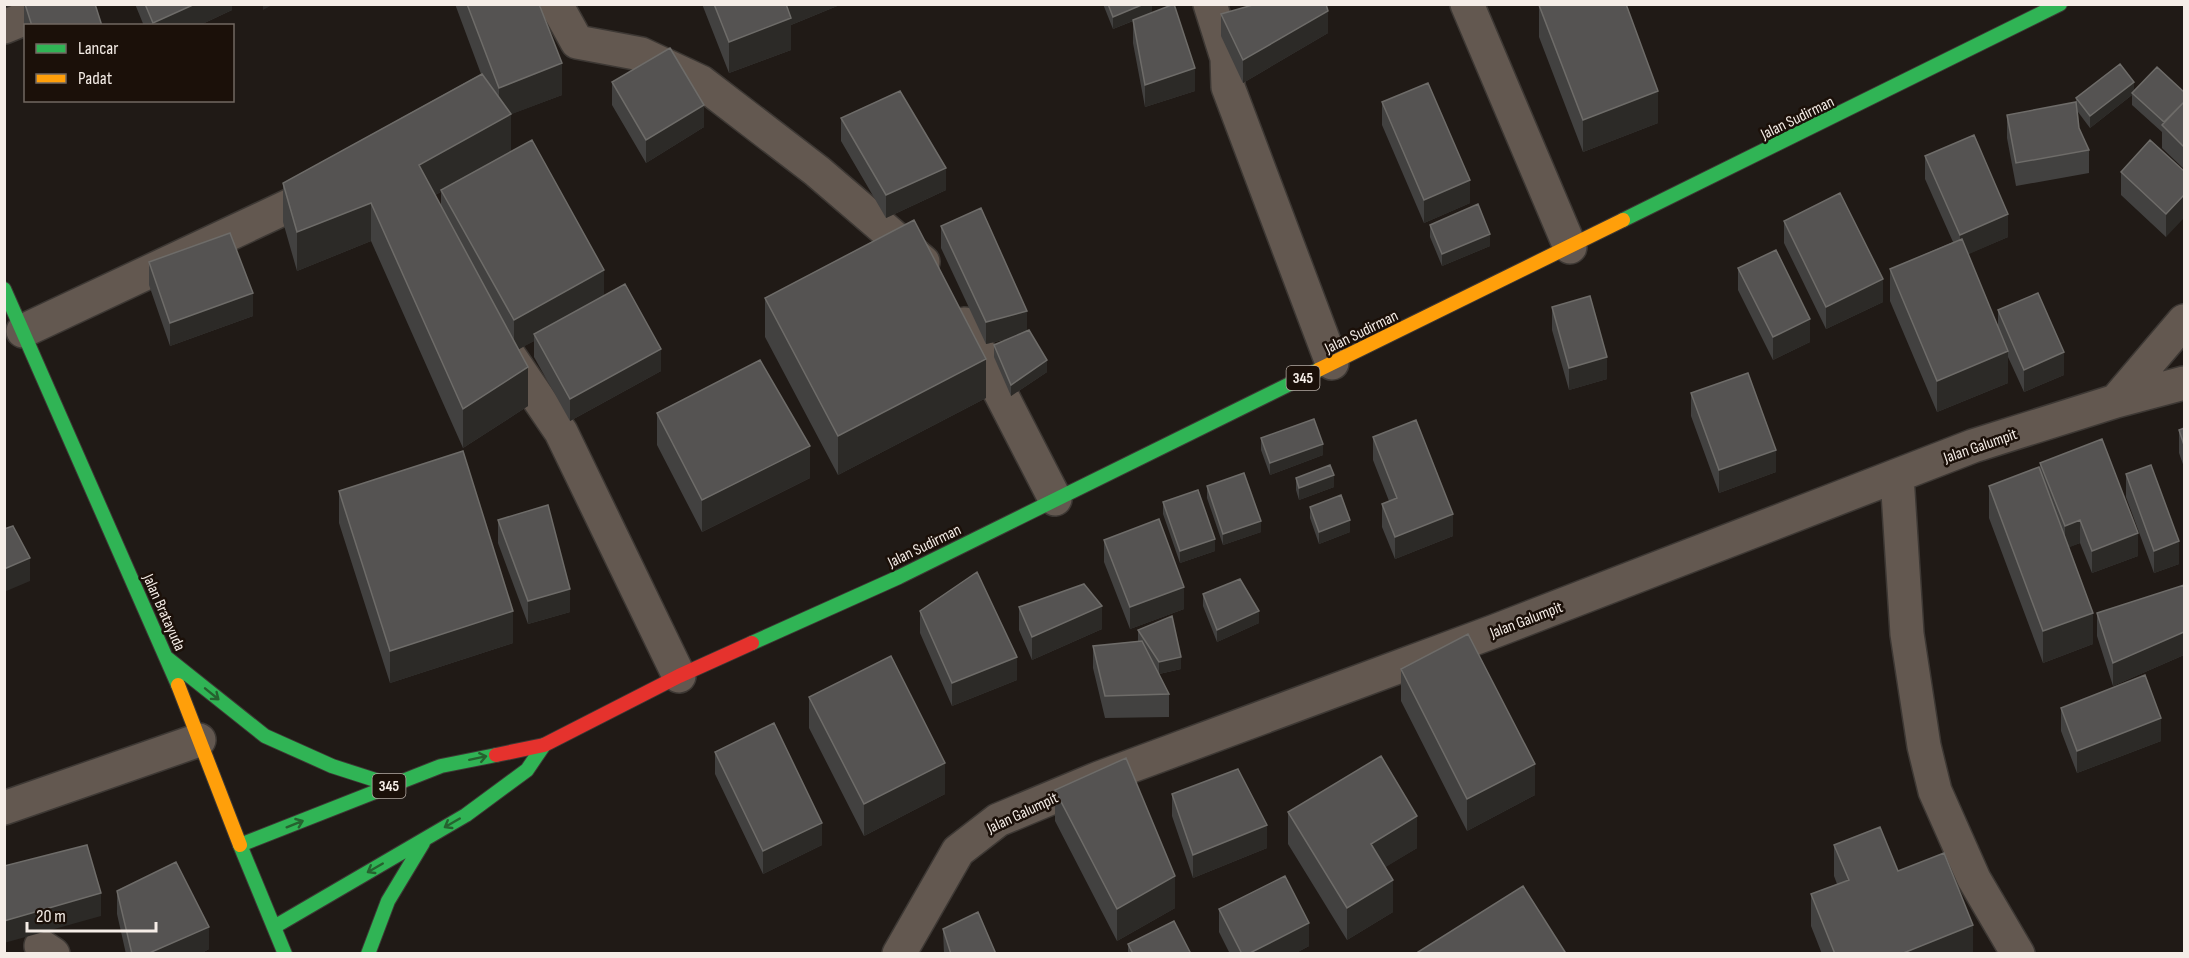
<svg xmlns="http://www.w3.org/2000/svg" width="2189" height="958" font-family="'Sofia Sans Condensed',sans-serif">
<rect width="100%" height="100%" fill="#201a16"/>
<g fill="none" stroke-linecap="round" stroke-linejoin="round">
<defs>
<path id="street" d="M1210,4L1227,58L1228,87L1332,363
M1467,4L1570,247
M557,6L577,42L641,54L701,82L817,171L923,262
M4,27L60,4
M965,324L1055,499
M23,331L325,189
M502,345L561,432L679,676
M2116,401L2184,383
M1897,476L1907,634L1924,746L1935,791L1974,879L2018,954
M4,808L199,740
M41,946L53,954
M899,954L958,851L998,820L1099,778L1495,631L1973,446L2116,401L2184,321"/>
<path id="fast" d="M1623,220L2060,4
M4,289L178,685
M752,643L899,577L1318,370
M167,658L265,736L332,766L391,785
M274,927L466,815L527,770L544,745
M285,954L240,845L441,766L496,755
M368,954L388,901L423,843"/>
<path id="slow" d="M1318,370L1623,220
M178,685L240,845"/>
<path id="jam" d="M496,755L544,745L679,676L752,643"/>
</defs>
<use href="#street" stroke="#3d3834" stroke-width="36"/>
<use href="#fast" stroke="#3d3834" stroke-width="16"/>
<use href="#slow" stroke="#3d3834" stroke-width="16"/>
<use href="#jam" stroke="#3d3834" stroke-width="16"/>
<use href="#street" stroke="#635850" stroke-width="33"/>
<use href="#fast" stroke="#30b455" stroke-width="14"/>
<use href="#slow" stroke="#ff9f0a" stroke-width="14"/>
<use href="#jam" stroke="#e5322d" stroke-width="14"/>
</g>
<path fill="#424140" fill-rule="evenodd" d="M24,4L102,26H26V30L24,26Z
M135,4H232V10L198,26H144Z
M455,4H539L562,95L511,114V151L604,295L661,371L570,421L534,357V341L518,349L528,406L463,448L371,241L297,271L283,222V183L481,74ZM441,192V206L435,195Z
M702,4H842L791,25V50L729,73Z
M1103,4H1152V13L1195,91L1145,107L1133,43V21L1113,29Z
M1539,5L1658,123L1583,152L1539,37Z
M1221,14L1328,33L1243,83L1221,36Z
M612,82L704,127L646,163L612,105Z
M2134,92H2184V169L2162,148V132L2132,105V95L2090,128L2078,112L2079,128L2089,150V173L2016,186L2007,138V115L2076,102V98Z
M1382,102L1470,203L1424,223L1382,125Z
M841,118L946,190L886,218L841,141Z
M1925,156L2008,237L1968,254L1998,326V310L2064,375L2024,392L2008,357V383L1937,412L1890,301V269L1953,242L1925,179Z
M2184,171L2166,237L2121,195V172Z
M1784,221L1883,302L1826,329L1784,243Z
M1430,225L1490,246L1442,266L1430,237Z
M941,226L1027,331L1047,372L1011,396L994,357V345L1012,338L986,344L941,248Z
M149,262L253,316L170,346L149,285Z
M1738,268L1810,342L1773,360L1738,290Z
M765,298L986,398L838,475L765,337Z
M1552,307L1607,379L1569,390L1552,330Z
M1691,393L1776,472L1719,493L1691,416Z
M657,413L810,478L702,532L657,445Z
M2184,428V467L2179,453V430Z
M1373,437L1453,536L1395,559L1382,527V504L1389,501L1373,460Z
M1261,438L1323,455L1270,475L1261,450Z
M2040,463L2138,556L2092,573L2080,543L2069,547L2093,644L2043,663L1989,518V486L2040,469Z
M2126,474L2179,564L2154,573L2126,497Z
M1296,478L1334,487L1299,500L1296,490Z
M1207,486L1261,532L1223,545L1207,498Z
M339,491L513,643L390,683L339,523Z
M1163,502L1215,551L1180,563L1163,514Z
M1310,507L1350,532L1319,544L1310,518Z
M498,520L570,612L528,624L498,543Z
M1104,540L1184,609L1130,629L1104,562Z
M2184,585V655L2113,686L2097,636V613Z
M1203,594L1259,623L1217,642L1203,606Z
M1019,607L1102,629L1032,660L1019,630Z
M920,611L1017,680L952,706L920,633Z
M1138,630L1181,669L1159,674L1169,694V717L1105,718L1093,668V646L1138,641Z
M1401,669L1535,795L1467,831L1401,701Z
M809,697L945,794L864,836L809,728Z
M2061,708L2161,741L2077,773L2061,731Z
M715,752L822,845L763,874L715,774Z
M1055,790L1175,908L1117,941L1055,821Z
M1172,794L1267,848L1193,878L1172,816Z
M1288,812L1417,848L1385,867L1393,912L1347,940L1288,844Z
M1834,845L1898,871L1973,954H1822L1811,926V894L1837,884L1834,876Z
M117,891L209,949L200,954H126L117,914Z
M1219,909L1309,946L1294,954H1230L1219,932Z
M943,929L996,954H944Z
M1128,944L1191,954H1128Z"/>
<path fill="#2c2a27" d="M195,4H232V10L198,26H153V23Z
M263,4H274L263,10Z
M783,4H842L791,25V50L729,73V42Z
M1144,4H1152V13L1113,29V17Z
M1328,11V33L1243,83V60Z
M562,63V95L499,119V88Z
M1195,68V91L1145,107V85Z
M2134,82V94L2132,93V95L2090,128V116Z
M1658,91V123L1583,152V120Z
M704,105V127L646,163V140Z
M511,114V153L419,204V165Z
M946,168V190L886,218V195Z
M1470,180V203L1424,223V200Z
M2184,195V218L2166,237V214Z
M371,203V241L297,271V232Z
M2008,214V237L1960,258V235Z
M1490,234V246L1442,266V254Z
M604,270V302L534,334V341L514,352V320Z
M1883,279V302L1826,329V307Z
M253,293V316L170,346V323Z
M1027,311V334L986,344V322Z
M1810,319V342L1773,360V337Z
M661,349V371L570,421V399Z
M2008,351V383L1937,412V381Z
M2064,352V375L2024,392V370Z
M1607,357V379L1569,390V368Z
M986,359V398L838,475V436Z
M1047,360V372L1011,396V385Z
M528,367V406L463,448V409Z
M1323,444V455L1270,475V463Z
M810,446V478L702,532V500Z
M1776,450V472L1719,493V470Z
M1334,475V487L1299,500V488Z
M1453,514V536L1395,559V537Z
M1350,520V532L1319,544V532Z
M2080,520V543L2065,549V526Z
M1261,521V532L1223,545V534Z
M2138,533V556L2092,573V551Z
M1215,539V551L1180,563V551Z
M2179,541V564L2154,573V551Z
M30,558V581L4,592V569Z
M1184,587V609L1130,629V607Z
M570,589V612L528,624V601Z
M1102,606V629L1032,660V637Z
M513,611V643L390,683V651Z
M1259,611V623L1217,642V630Z
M2093,613V644L2043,663V631Z
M2184,632V655L2113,686V663Z
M1017,657V680L952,706V683Z
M1181,657V669L1159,674V662Z
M2161,718V741L2077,773V751Z
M945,763V794L864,836V804Z
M1535,764V795L1467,831V799Z
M1417,816V848L1371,876V844Z
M822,823V845L763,874V851Z
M1267,825V848L1193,878V855Z
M1175,876V908L1117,941V909Z
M1393,880V912L1347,940V908Z
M101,893V916L4,943V921Z
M1309,923V946L1294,954H1248Z
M1973,925V954H1901Z
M209,927V949L200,954H147Z"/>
<path fill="#555352" stroke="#6e6c69" stroke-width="1.5" d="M25,4H95L102,26H32Z
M145,4H195L153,23Z
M467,4H539L562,63L499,88Z
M714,4H786L791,18L729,42Z
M1108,4H1144L1113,17Z
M1174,4L1195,68L1145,85L1133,20Z
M1256,4H1326L1328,11L1243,60L1221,14Z
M1541,4H1626L1658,91L1583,120L1539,5Z
M670,48L704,105L646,140L612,82Z
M2120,64L2134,82L2090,116L2076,98Z
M2157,67L2184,92V102L2164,122L2132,93Z
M482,74L511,114L419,165L528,367L463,409L371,203L297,232L283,183Z
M1428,83L1470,180L1424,200L1382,102Z
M900,91L946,168L886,195L841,118Z
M2076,102L2079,128L2089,150L2016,163L2007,115Z
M2184,102V147L2162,125Z
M1974,135L2008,214L1960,235L1925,156Z
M532,140L604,270L514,320L441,190Z
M2150,140L2184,171V195L2166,214L2121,172Z
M1840,193L1883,279L1826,307L1784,221Z
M1478,204L1490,234L1442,254L1430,225Z
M981,208L1027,311L986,322L941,226Z
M914,220L986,359L838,436L765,298Z
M230,233L253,293L170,323L149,262Z
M1962,239L2008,351L1937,381L1890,269Z
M1776,250L1810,319L1773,337L1738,268Z
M625,284L661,349L570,399L534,334Z
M2038,293L2064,352L2024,370L1998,310Z
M1590,296L1607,357L1569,368L1552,307Z
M1029,330L1047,360L1011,385L994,345Z
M760,360L810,446L702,500L657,413Z
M1748,373L1776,450L1719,470L1691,393Z
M1314,419L1323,444L1270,463L1261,438Z
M1416,420L1453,514L1395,537L1382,504L1397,498L1373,437Z
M2184,428V445L2179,430Z
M2102,439L2138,533L2092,551L2080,520L2065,526L2040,463Z
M463,451L513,611L390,651L339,491Z
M1330,465L1334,475L1299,488L1296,478Z
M2151,465L2179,541L2154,551L2126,474Z
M2039,467L2093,613L2043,631L1989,486Z
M1244,473L1261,521L1223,534L1207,486Z
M1198,490L1215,539L1180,551L1163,502Z
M1341,495L1350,520L1319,532L1310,507Z
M548,505L570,589L528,601L498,520Z
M1159,519L1184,587L1130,607L1104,540Z
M13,526L30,558L4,569V529Z
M977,572L1017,657L952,683L920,611Z
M1240,579L1259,611L1217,630L1203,594Z
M1084,584L1102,606L1032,637L1019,607Z
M2184,585V632L2113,663L2097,613Z
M1172,616L1181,657L1159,662L1138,630Z
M1468,634L1535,764L1467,799L1401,669Z
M1142,641L1169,694L1105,696L1093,646Z
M891,656L945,763L864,804L809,697Z
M2145,675L2161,718L2077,751L2061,708Z
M774,723L822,823L763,851L715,752Z
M1381,756L1417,816L1371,844L1393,880L1347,908L1288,812Z
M1126,758L1175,876L1117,909L1055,790Z
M1238,769L1267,825L1193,855L1172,794Z
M1880,827L1898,871L1944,853L1973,925L1901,954H1835L1811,894L1849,880L1834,845Z
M87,845L101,893L4,921V866Z
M176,862L209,927L147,954H132L117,891Z
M1285,876L1309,923L1248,954H1242L1219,909Z
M1523,886L1565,952L1563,954H1419L1418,952Z
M978,912L996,954H951L943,929Z
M1174,921L1191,954H1133L1128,944Z"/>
<defs><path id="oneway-shaft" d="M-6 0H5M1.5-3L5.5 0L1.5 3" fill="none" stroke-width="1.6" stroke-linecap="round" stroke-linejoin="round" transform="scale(1.5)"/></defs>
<g stroke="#26622f">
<use href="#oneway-shaft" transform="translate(212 694) rotate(39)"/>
<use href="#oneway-shaft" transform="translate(478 758) rotate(-12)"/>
<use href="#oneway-shaft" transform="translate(452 823) rotate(150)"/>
<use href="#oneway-shaft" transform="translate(295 824) rotate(-22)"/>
<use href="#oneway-shaft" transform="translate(375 868) rotate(150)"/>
</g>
<g text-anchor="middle" stroke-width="5" stroke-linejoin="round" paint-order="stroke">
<g fill="#1b1009" stroke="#b4aba4" stroke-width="1.5">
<rect x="1286.5" y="366" width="33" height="24" rx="4.5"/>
<rect x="372.5" y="774" width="33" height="24" rx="4.5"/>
</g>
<g font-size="15" font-weight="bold" fill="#f5ede7">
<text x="1303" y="383">345</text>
<text x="389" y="791">345</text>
</g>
<g font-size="16" fill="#f5ede7" stroke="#1b1009">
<text transform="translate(1797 117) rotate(-26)" y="6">Jalan Sudirman</text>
<text transform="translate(1361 331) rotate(-26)" y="6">Jalan Sudirman</text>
<text transform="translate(1980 445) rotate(-19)" y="6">Jalan Galumpit</text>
<text transform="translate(924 545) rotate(-26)" y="6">Jalan Sudirman</text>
<text transform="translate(165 612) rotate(66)" y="6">Jalan Bratayuda</text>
<text transform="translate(1526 619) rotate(-21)" y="6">Jalan Galumpit</text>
<text transform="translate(1022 812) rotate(-25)" y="6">Jalan Galumpit</text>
</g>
</g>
<rect width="2189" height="958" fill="none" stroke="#f5ede7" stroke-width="12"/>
<rect x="24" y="24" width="210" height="78" fill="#1b1009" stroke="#726862" stroke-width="1.5"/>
<rect x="36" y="44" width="30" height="9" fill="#30b455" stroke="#726862" stroke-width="1.5"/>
<text x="78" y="54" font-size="18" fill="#f5ede7">Lancar</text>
<rect x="36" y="74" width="30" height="9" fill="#ff9f0a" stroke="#726862" stroke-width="1.5"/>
<text x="78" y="84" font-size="18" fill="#f5ede7">Padat</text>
<path d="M27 922v9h129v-9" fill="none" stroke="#f5ede7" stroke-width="3"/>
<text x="36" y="922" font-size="18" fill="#f5ede7" stroke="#1b1009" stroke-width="4.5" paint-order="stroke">20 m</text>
</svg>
